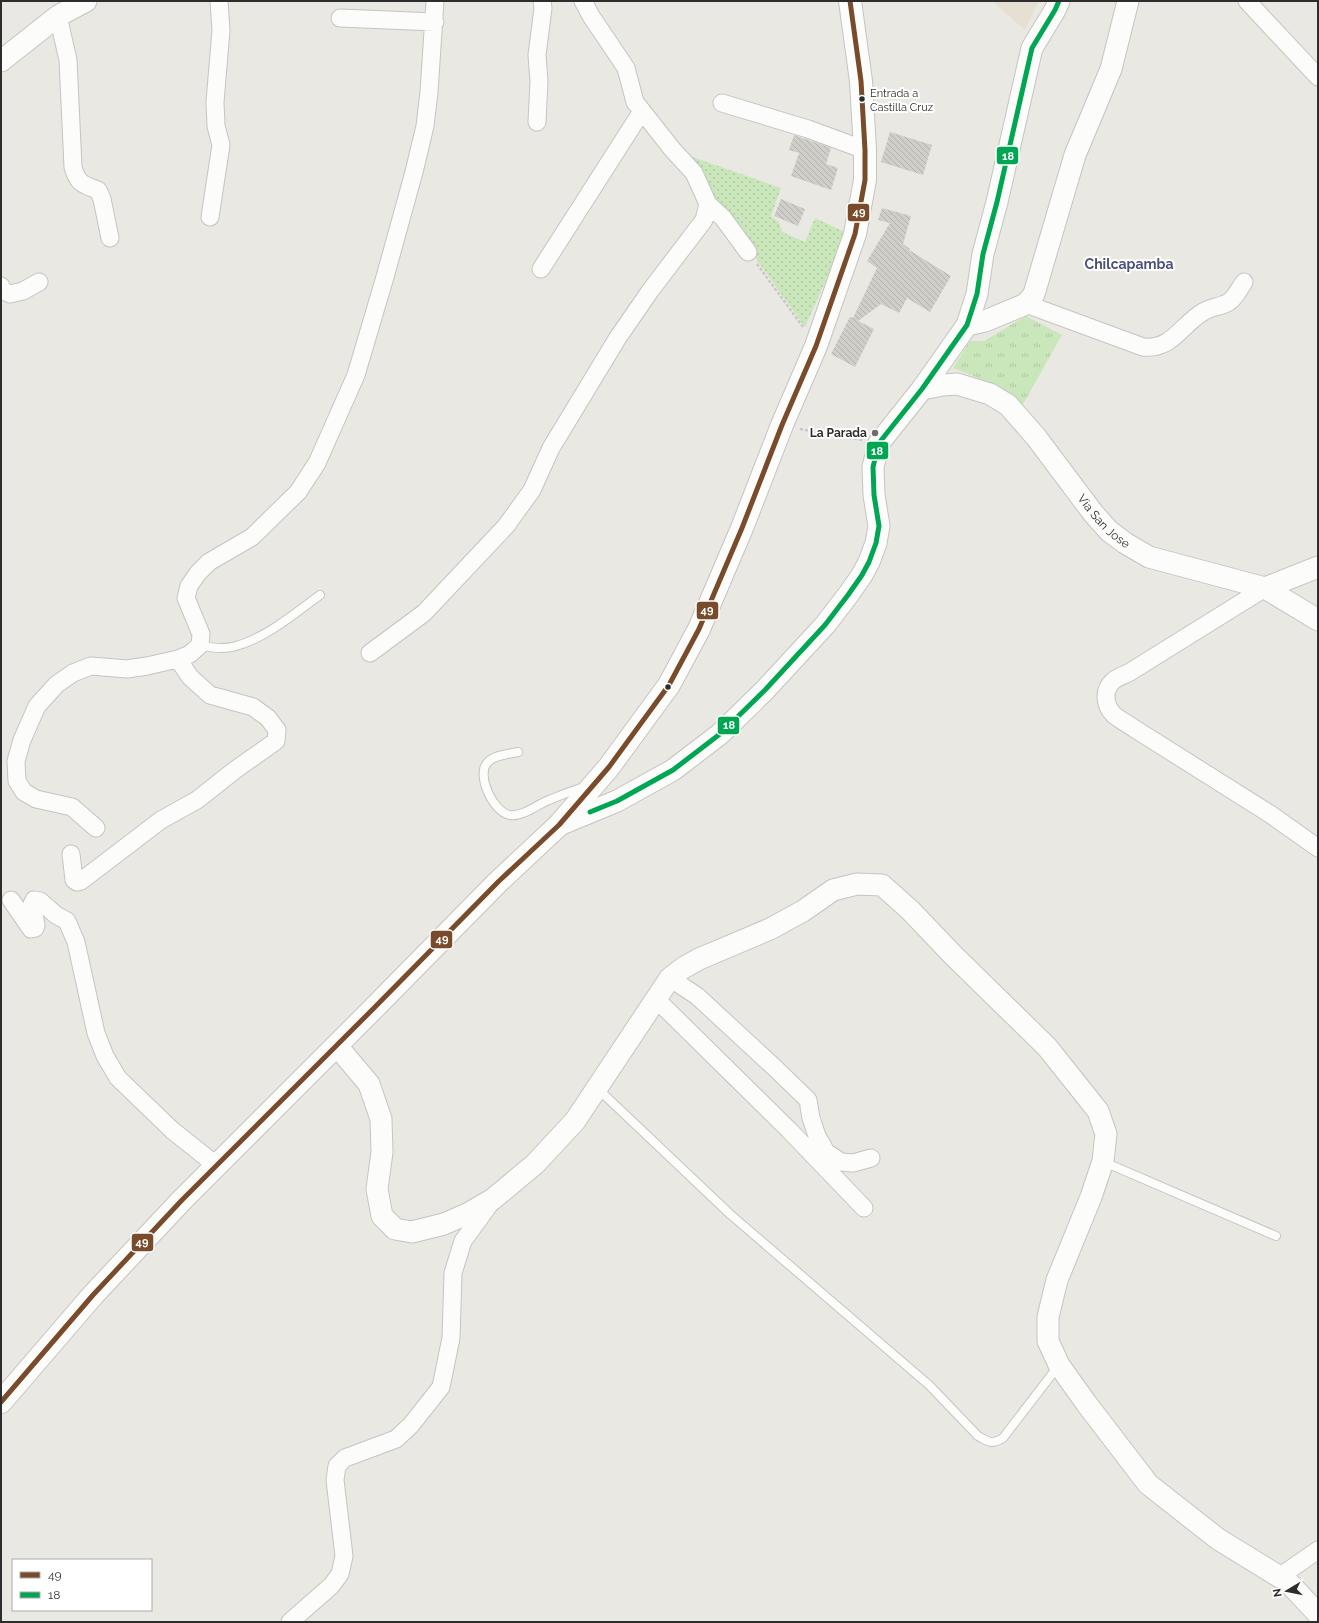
<svg xmlns="http://www.w3.org/2000/svg" width="1319" height="1623" font-family="Raleway,sans-serif">
<defs>
<pattern id="grass-dots" width="8" height="8" patternUnits="userSpaceOnUse"><rect width="8" height="8" fill="#cae7bb"/><path d="M2 2h.1M6 6h.1" fill="none" stroke="#aec6a1" stroke-width="1.8" stroke-linecap="round"/></pattern>
<pattern id="park-tufts" width="24" height="20" patternUnits="userSpaceOnUse"><rect width="24" height="20" fill="#cae7bb"/><path d="M3 7l-1-3M5 7V3M7 7l1-3M15 17l-1-3M17 17v-4M19 17l1-3" fill="none" stroke="#aec6a1"/></pattern>
<pattern id="building-back-hatch" width="6" height="6" patternUnits="userSpaceOnUse"><rect width="6" height="6" fill="#cfcec9"/><path d="M-1 5l2 2M0 0l6 6M5-1l2 2" fill="none" stroke="#b2b1ad"/></pattern>
</defs>
<rect width="100%" height="100%" fill="#eae8e2"/>
<path fill="#e5e0d1" d="M992,1H1039L1025,30Z"/>
<path fill="url(#grass-dots)" d="M692,157L781,188L771,216L779,222L782,232L805,242L815,218L847,233L805,327L711,196Z"/>
<path fill="url(#park-tufts)" d="M1026,316L1062,335L1022,406L986,381L953,368L970,341H984Z"/>
<path fill="url(#building-back-hatch)" d="M890,132L932,145L923,175L881,162Z
M794,135L831,148L826,164L838,168L831,190L791,176L799,153L789,150Z
M781,199L805,209L798,226L774,216Z
M882,208L911,216L903,244L910,249L909,250L951,276L930,312L907,298L899,313L881,304L858,321L874,329L855,367L831,354L850,317L853,318L877,268L867,261L890,223L878,220Z"/>
<g fill="none" stroke-linecap="round" stroke-linejoin="round">
<defs>
<path id="service" d="M200,645C212,648 224,650 236,646C266,638 295,613 320,595
M518,752C509,754 493,755 487,763C476,776 494,813 510,815C523,817 538,804 549,800C561,795 572,791 584,787
M597,1088L731,1215L929,1385L978,1436C989,1442 991,1445 1003,1438L1059,1365
M1104,1162L1276,1236"/>
<path id="minor" d="M1247,1L1318,77
M58,16L68,60L73,167C77,183 83,185 98,190L102,199L110,238
M340,18L435,22
M722,103L808,129L865,150
M537,122L539,81L537,55L543,8L542,1
M708,204L723,218L748,252
M210,217L221,145L216,126L215,102L221,30L219,1
M541,269L642,111
M1,286L2,290L10,294L23,291L39,282
M1026,304L1143,347C1172,350 1181,325 1203,312C1210,307 1221,307 1229,302C1235,298 1240,288 1244,282
M1265,588L1130,672C1125,675 1117,677 1113,681C1103,690 1104,705 1114,715C1120,720 1128,724 1135,729L1270,814L1318,848
M370,653L424,613L506,526L532,490L551,448L617,339L650,291L704,220L708,204L694,173L672,149L635,102L626,68L591,16L583,1
M96,828L72,807L36,799L24,792L17,781L16,761L22,740L37,706L57,684L73,673L91,666L127,669L147,666L178,659L190,654L200,645L201,634L186,598L189,586L198,573L209,562L252,537L298,492L317,463L356,375L385,277L414,172L425,126L429,92L435,1
M71,854L74,880L77,882L81,881L161,820L197,800L235,770L276,741L277,730L268,718L253,707L210,695L190,677L178,659
M11,900L31,929L35,928L36,925L32,904L34,900L40,901L56,915L67,921L76,942L96,1033L105,1056L118,1078L172,1130L217,1166
M670,978L697,996L775,1068L808,1100L811,1118L817,1136L826,1152L841,1162L853,1163L871,1158
M656,999L789,1130L864,1208
M1279,1577L1318,1550
M290,1622L331,1586L340,1574L344,1556L335,1480L337,1466L345,1458L396,1439L411,1425L441,1387L451,1338L453,1273L463,1241L492,1201"/>
<g id="tertiary">
<path d="M1,61L58,16L86,1"/>
<path d="M967,325L985,321L1026,304L1034,294L1075,155L1111,69L1128,1"/>
<path id="s1" d="M922,389L943,385L957,384L990,394L1008,405L1036,437L1093,513L1109,531L1125,543L1149,557L1265,588L1318,620"/>
<path d="M1265,588L1318,567"/>
<path d="M559,825L617,801L673,770L720,734L765,690L825,625L848,595L862,575L869,562L876,543L879,526L874,495L873,467L879,443L922,389L967,325L977,294L983,254L997,202L1032,48L1055,10L1059,1"/>
<path d="M337,1046L369,1084L381,1119L382,1152L377,1189L382,1216L395,1229L412,1232L444,1224L469,1213L493,1199L535,1164L575,1121L670,978L683,968L699,959L770,929L803,911L833,890L857,884L882,885L910,910L953,955L1047,1047L1098,1111L1106,1134L1103,1161L1091,1197L1057,1280L1048,1317V1341L1059,1365L1086,1403L1148,1484L1218,1539L1288,1582L1318,1614"/>
</g>
<path id="secondary" d="M1,1402L93,1295L182,1200L373,1009L499,881L559,825L609,767L669,685L699,629L742,528L782,425L816,346L855,234L865,180V150L861,81L850,1"/>
</defs>
<use href="#service" stroke="#c4c4c3" stroke-width="10"/>
<use href="#minor" stroke="#c4c4c3" stroke-width="19"/>
<use href="#tertiary" stroke="#c4c4c3" stroke-width="23"/>
<use href="#secondary" stroke="#c4c4c3" stroke-width="24"/>
<path stroke="#c8c8c8" stroke-width="2.5" stroke-dasharray="3 2" stroke-linecap="butt" d="M757,264L803,327
M800,429L862,440"/>
<use href="#service" stroke="#fcfcfb" stroke-width="8"/>
<use href="#minor" stroke="#fcfcfb" stroke-width="17"/>
<use href="#tertiary" stroke="#fcfcfb" stroke-width="21"/>
<use href="#secondary" stroke="#fcfcfb" stroke-width="22"/>
<defs>
<path id="bus-1" d="M1,1402L93,1295L182,1200L373,1009L499,881L559,825L609,767L669,685L699,629L742,528L782,425L816,346L855,234L865,180V150L861,81L850,1"/>
<path id="bus-2" d="M590,812L617,801L673,770L720,734L765,690L825,625L848,595L862,575L869,562L876,543L879,526L874,495L873,467L879,443L922,389L967,325L977,294L983,254L997,202L1032,48L1055,10L1059,1"/>
</defs>
<use href="#bus-1" stroke="#fff" stroke-width="8"/>
<use href="#bus-2" stroke="#fff" stroke-width="8"/>
<use href="#bus-1" stroke="#7a4b2a" stroke-width="5"/>
<use href="#bus-2" stroke="#00a651" stroke-width="5"/>
</g>
<g fill="#2d2d2d" stroke="#fff" stroke-width="1.5">
<circle cx="862" cy="99" r="3.5"/>
<circle cx="668" cy="687" r="3.5"/>
</g>
<circle fill="#6f6e6c" stroke="#fff" stroke-width="1.5" cx="875" cy="433" r="4"/>
<g text-anchor="middle" stroke-width="4" stroke-linejoin="round" paint-order="stroke">
<g font-size="11" fill="#2d2d2d" stroke="#fff" text-anchor="start">
<text x="870" y="97">Entrada a<tspan x="870" dy="14">Castilla Cruz</tspan></text>
</g>
<g font-size="12" font-weight="bold" fill="#2d2d2d" stroke="#fff" text-anchor="end">
<text x="867" y="437">La Parada</text>
</g>
<g font-size="12" fill="#2d2d2d" stroke="#fff">
<text dy="4" stroke="none"><textPath href="#s1" startOffset="242">Via San Jose</textPath></text>
</g>
<g font-size="14" font-weight="bold" fill="#4b517f" stroke="#fff">
<text x="1129" y="269">Chilcapamba</text>
</g>
</g>
<g stroke="#fff" stroke-width="1.5">
<rect x="996" y="146" width="23" height="19" rx="4" fill="#00a651"/>
<rect x="847" y="203" width="23" height="19" rx="4" fill="#7a4b2a"/>
<rect x="866" y="441" width="23" height="19" rx="4" fill="#00a651"/>
<rect x="696" y="601" width="23" height="19" rx="4" fill="#7a4b2a"/>
<rect x="717" y="716" width="23" height="19" rx="4" fill="#00a651"/>
<rect x="430" y="930" width="23" height="19" rx="4" fill="#7a4b2a"/>
<rect x="131" y="1233" width="23" height="19" rx="4" fill="#7a4b2a"/>
</g>
<g font-size="11" text-anchor="middle" font-weight="bold" fill="#fff">
<text x="1008" y="160">18</text>
<text x="859" y="216">49</text>
<text x="877" y="455">18</text>
<text x="707" y="614">49</text>
<text x="729" y="729">18</text>
<text x="442" y="943">49</text>
<text x="142" y="1246">49</text>
</g>
<rect width="1319" height="1623" fill="none" stroke="#2d2d2d" stroke-width="4"/>
<rect x="12" y="1559" width="140" height="52" fill="#ffffff" stroke="#ababab"/>
<rect x="20" y="1572" width="20" height="6" fill="#7a4b2a" stroke="#ababab"/>
<text x="48" y="1579" font-size="12" fill="#2d2d2d">49</text>
<rect x="20" y="1592" width="20" height="6" fill="#00a651" stroke="#ababab"/>
<text x="48" y="1599" font-size="12" fill="#2d2d2d">18</text>
<g transform="translate(1287 1591) rotate(260)" stroke="#ffffff" stroke-width="3" paint-order="stroke">
<path d="M0-3L7 15L0 10L-7 15Z" fill="#2d2d2d"/>
<text y="-6" font-size="11" font-weight="bold" text-anchor="middle" fill="#2d2d2d">N</text>
</g>
</svg>
